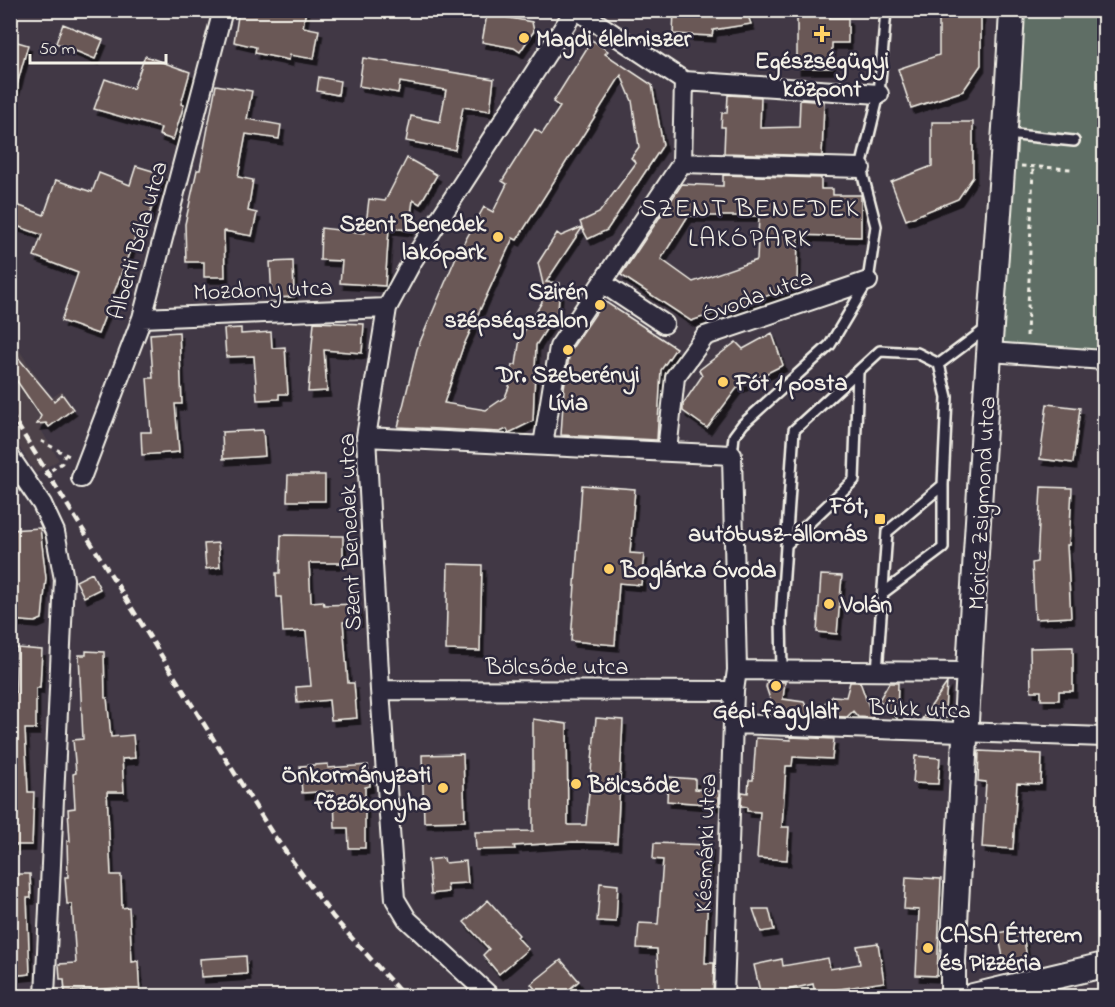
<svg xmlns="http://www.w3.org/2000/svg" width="1115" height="1007" font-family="'Indie Flower',sans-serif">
<defs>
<filter id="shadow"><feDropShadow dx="3.5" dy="6" stdDeviation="0" flood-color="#0009"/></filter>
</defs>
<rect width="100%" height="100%" fill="#413845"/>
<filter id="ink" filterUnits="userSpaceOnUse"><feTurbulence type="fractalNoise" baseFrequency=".0167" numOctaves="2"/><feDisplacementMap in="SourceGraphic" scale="12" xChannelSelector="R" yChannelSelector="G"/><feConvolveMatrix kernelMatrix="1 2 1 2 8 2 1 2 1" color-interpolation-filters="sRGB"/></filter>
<g filter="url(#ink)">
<path fill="#4d424a" d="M19,350L51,398L62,391L72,407L40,428L59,460L36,473L11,434V356Z"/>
<path fill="#5e6e65" stroke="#a9b0a6" stroke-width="1.5" d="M1014,11H1104V351L1003,343Z"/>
<path fill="#6a5857" stroke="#f4f1e8" stroke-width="1.5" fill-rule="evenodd" filter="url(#shadow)" d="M239,10H306L303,27L319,30L314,59L290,55L289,60L255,53L256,47L234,42Z
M674,10H746L751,24L713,30L712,36L673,34Z
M802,10H830V18H848V43H832V68H797V17H802Z
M939,10H981V65L963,91L911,108L898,69L939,55Z
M487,14L532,22L534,31L520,52L514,48L482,42Z
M63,24L103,40L95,59L56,43Z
M592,40L608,51L605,54L652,85L663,145L607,230L588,239L582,228L546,282L560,283L558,311L536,345L533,421L509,433L507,429L500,432L398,427L417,349L456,257L484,207L493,212L507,184L502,181L535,129L542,134L560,107L553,102ZM621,75L632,101L639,147L631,158L636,163L599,213L580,222L582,227L561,236L557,233L538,263L543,284L540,292L542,302L520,338L516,365H512L509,387L505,397L486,410L444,403L463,347L513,238L517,240Z
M14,41L28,45L15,92H10V52Z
M145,56L190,72L181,104L184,105L173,140L159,135L161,128L94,109L105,79L133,89Z
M363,58L494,79L490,111L463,107L455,150L406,141L411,116L440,122L446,90L400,82L398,93L359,86Z
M319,77L340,81L338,95L317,91Z
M216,85L252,91L247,119L281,125L279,139L246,134L238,177L253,180L248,211L257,213L252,236L224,231L225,277H204V262H186L185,224L197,170H200Z
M728,95L761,97L760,128L799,127L800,100L824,102L822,156L724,153L725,127H721L722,113H727Z
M932,122H973V177L958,199L906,220L891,182L932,166Z
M407,158L437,175L420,204L413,200L409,230L389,228L385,286L340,283L342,261L320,260L321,228L365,233L369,199L385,201Z
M136,166L163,174L148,219L143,217L98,334L61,321L78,273L34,256L42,235L11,224L17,205L44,215L56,180L92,192L99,173L130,185Z
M723,175L821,178V189H833V195H861V237L798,235L797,286L691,321L621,275L682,184L723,186ZM688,216H759L757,260L693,282L661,259Z
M293,261L294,297L272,298L270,262Z
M604,301L676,348L661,370L657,440L561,435L564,388L570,351Z
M314,322L364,324L362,353L324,350L327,391L308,392Z
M241,328V334L271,332L272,348L285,347L288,394H279V399L257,400L254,356L226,357L224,329Z
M179,332L182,404H175L179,452L142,455L141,432H151L147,378H153L150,334Z
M772,333L783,365L737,388L707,428L683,411V404L702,376L699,370L736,342L743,349Z
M10,348L54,401L62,394L73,409L49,427L46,423L37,424L41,416L10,371Z
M1047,404L1080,408L1073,463L1040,459Z
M263,430L265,456L223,459L222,432Z
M288,475H325V501H287Z
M582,485L635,489L630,553L644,554L641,585L619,583L615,645L571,641Z
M1041,487L1072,488L1069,545H1067L1071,617L1035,619L1032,563L1037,562Z
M40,528L46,578L42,619L35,622L10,620V530Z
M281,535L343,536V563H309L311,602L323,601L324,605L358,604L359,621L343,622L348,683H354L357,718L331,720L329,700L297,703L296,687L311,686L306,631L283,632L281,597H277L276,573H280Z
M218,543L220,567L206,569L204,544Z
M448,564L482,565L480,651L446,650Z
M92,573L100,589L84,597L76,581Z
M821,575L842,576L837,634L817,632Z
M1073,647V691H1059V700H1041V691H1031L1030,648Z
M17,648L42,650L40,688H36V729H25L28,792H34L32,845H10V705H15Z
M86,651L104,652L105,698H107L111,737L133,735L135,758L122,759L124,792H107L111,875H121L122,908L129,907L132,962L138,961L140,996H118L117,988L65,992L64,979H60L59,964L76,963L72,904H67L65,877H68L67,841H70L68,809L75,808L73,774L76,773L73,740L83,739L79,655H86Z
M767,682H785L783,699L804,702L811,715L833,696L846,697L850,682H860L873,718L858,717L853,711L847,717L775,714L766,687Z
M889,683H898L897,718L879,700Z
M947,683L945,709L952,718L922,719Z
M596,718L623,720L617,843L573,842L514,846L515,849L476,850L475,832L533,831V719L567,724L568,825H586Z
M790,737L834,739L832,759L793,757L792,766H786L782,827H789L787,860L757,858L760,812L747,811V807L741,806L742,792L748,793L749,780H753L756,738L791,740Z
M979,751L1042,754L1041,784L1017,783L1013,849L982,847L986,782L978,781Z
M463,754L465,821L424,822L422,755Z
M915,756L940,758L938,784L913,783Z
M328,764V768L368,765L370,786L365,787V848H349L348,828H335L334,791L302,793L300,766Z
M668,777L695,779V789L719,791V805L667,801Z
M654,843L710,845L705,963H714L713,996H659L657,949L637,948L639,923L658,924L663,860L653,859Z
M444,858L445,863L466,861L468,883L447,884L448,892L431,894L428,860Z
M10,874H30L31,898H27L30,974L10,976Z
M906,877L941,879L937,976L916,975L919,910L904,909Z
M600,883L618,885L616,922L597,921Z
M488,900L519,935L517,937L528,949L499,974L483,955L489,949L464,922Z
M753,909H769L774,930L761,932Z
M1022,928L1027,958L1004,962L998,933Z
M878,943L884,982L815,993L813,984L761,996L754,965L782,959L783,966L828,958L830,969L860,964L857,946Z
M246,956L247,974L201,977L200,959Z
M561,960L579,981L561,996H541L531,984Z"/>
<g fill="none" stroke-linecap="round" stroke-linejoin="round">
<defs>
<path id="lane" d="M1006,134L1074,141
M939,364L987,328
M732,455L734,436L743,424L830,345L868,281L876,226L861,168L879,94L886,10
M786,545L854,480L858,372
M883,593L943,548V485
M782,670L781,619L794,430L880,351L917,353L939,364
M877,672L887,532L943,485L947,397L939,364"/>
<path id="street" d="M577,10L684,81L879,94
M682,163L684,81
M602,283L664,324
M142,318L387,308
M990,352L1104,360
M366,437L732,455L737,670L734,691L724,996
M543,445L559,347L682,163L861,168
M667,451L675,377L705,336L868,281
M10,457L42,504L55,532L64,579L45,996
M81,478L142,318L223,10
M737,670L971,672
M380,690L734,691
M734,724L1104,737
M490,996L407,919L395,899L380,690L366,437L387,308L413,260L575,10"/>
<path id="secondary" d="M953,996V961C964,749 976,537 991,326C998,220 1007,116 1012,10
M973,996L1104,965"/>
</defs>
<use href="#lane" stroke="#f4f1e8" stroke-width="14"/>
<use href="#street" stroke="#f4f1e8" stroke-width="22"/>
<use href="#secondary" stroke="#f4f1e8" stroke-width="28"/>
<path stroke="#f4f1e8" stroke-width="3" stroke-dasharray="4.5 4.5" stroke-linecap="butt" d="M1021,166L1072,169
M1027,336L1033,167
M41,441L71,457
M44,475L62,463L65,455"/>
<use href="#lane" stroke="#2f2a3d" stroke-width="9"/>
<use href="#street" stroke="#2f2a3d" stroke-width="18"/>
<use href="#secondary" stroke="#2f2a3d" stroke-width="24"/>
<path stroke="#f4f1e8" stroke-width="4.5" stroke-dasharray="9 4.5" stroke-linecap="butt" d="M10,413L272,833L333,917L404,996"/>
</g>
</g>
<g fill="#ffd166" stroke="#2f2a3d" stroke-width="2">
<path d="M819 25h6v6h6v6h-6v6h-6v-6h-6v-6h6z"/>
<circle cx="524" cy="38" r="6"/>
<circle cx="498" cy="237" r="6"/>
<circle cx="600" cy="305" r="6"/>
<circle cx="568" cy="350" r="6"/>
<circle cx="723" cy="382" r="6"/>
<rect x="874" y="513" width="12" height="12" rx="3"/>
<circle cx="609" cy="569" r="6"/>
<circle cx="829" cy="604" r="6"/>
<circle cx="776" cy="686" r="6"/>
<circle cx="576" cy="784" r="6"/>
<circle cx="443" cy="788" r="6"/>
<circle cx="928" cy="948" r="6"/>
</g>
<g text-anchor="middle" stroke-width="5" stroke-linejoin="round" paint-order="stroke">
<g font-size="24" font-weight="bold" fill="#f4f1e8" stroke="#2f2a3d" text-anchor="start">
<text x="536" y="46">Magdi élelmiszer</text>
<text x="822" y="68" text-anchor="middle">Egészségügyi<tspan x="822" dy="28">központ</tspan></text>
<text x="486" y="231" text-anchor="end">Szent Benedek<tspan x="486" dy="28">lakópark</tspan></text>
<text x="588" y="299" text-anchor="end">Szirén<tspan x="588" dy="28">szépségszalon</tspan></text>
<text x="568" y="382" text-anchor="middle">Dr. Szeberényi<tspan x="568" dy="28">Lívia</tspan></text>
<text x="735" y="390">Fót 1 posta</text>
<text x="868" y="513" text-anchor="end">Fót,<tspan x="868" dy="28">autóbusz-állomás</tspan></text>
<text x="621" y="577">Boglárka Óvoda</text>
<text x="841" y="612">Volán</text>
<text x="776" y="718" text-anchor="middle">Gépi fagylalt</text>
<text x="431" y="782" text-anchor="end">Önkormányzati<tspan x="431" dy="28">főzőkonyha</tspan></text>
<text x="588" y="792">Bölcsőde</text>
<text x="940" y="942">CASA Étterem<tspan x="940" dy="28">és Pizzéria</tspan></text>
</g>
<g font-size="24" fill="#f4f1e8" stroke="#2f2a3d">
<text transform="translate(137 240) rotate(-74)" y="8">Alberti Béla utca</text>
<text transform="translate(263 289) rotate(-2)" y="8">Mozdony utca</text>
<text transform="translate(757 295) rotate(-20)" y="8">Óvoda utca</text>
<text transform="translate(981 503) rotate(-87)" y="8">Móricz Zsigmond utca</text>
<text transform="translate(349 532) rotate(-92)" y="8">Szent Benedek utca</text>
<text x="557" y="674">Bölcsőde utca</text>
<text transform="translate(920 708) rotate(2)" y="8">Bükk utca</text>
<text transform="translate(705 843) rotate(-88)" y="8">Késmárki utca</text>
</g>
<g font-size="26" letter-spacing="1.5" fill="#f4f1e8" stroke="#2f2a3d">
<text x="750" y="216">SZENT BENEDEK<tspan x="750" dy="30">LAKÓPARK</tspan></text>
</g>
</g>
<rect width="1115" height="1007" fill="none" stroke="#2f2a3d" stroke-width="36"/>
<rect x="18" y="18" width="1079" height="971" fill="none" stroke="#f4f1e8" stroke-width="2" filter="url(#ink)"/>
<path d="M30 54v9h136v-9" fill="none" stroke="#f4f1e8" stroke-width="3"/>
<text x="39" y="54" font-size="18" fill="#f4f1e8" stroke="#2f2a3d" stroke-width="4.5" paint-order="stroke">50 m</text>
</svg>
